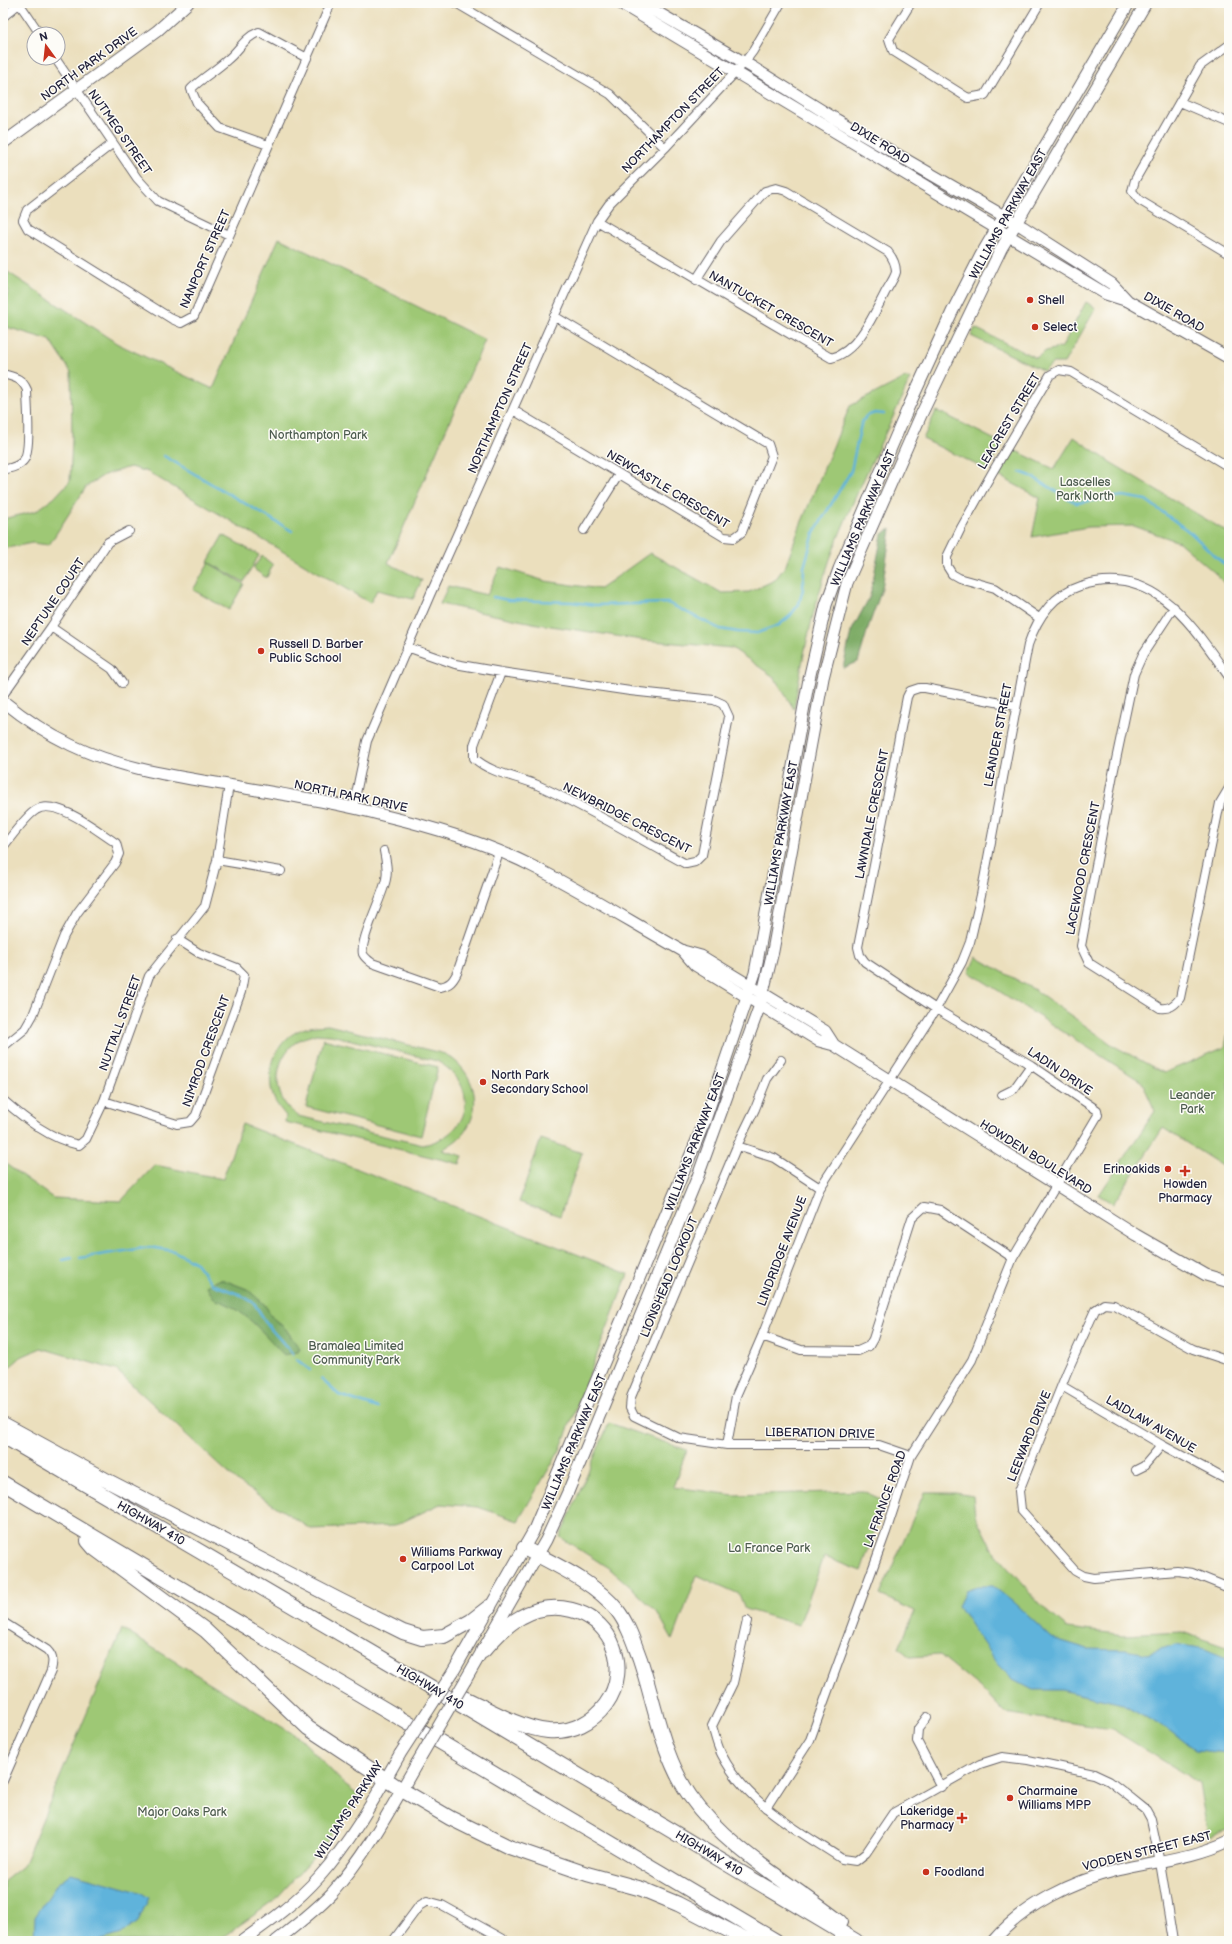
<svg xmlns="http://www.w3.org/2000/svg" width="1232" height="1944" font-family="'Balsamiq Sans',sans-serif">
<rect width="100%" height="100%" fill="#fdfcf7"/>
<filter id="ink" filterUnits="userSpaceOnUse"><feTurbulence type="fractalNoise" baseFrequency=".025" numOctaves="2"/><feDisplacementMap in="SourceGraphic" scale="8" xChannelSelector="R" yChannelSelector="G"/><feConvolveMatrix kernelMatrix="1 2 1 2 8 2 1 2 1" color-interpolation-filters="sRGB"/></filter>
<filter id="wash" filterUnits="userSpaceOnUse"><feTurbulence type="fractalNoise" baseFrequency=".012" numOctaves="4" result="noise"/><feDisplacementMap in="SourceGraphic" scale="16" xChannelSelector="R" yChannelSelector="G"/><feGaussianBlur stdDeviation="0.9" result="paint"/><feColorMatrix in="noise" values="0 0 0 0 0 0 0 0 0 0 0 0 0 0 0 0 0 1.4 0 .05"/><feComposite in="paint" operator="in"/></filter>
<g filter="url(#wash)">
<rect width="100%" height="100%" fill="#ebdfbd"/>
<path fill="#9ec875" stroke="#607558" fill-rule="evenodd" d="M279,238L485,340L388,563L422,580L413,599L377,590L370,603L148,472L130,467L104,475L86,487L49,545L32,543L3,549V519L36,511L54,498L70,481L72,438L71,372L50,340L3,326V304L9,291L3,288V269L118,344L213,389Z
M1086,302L1096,308L1064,363H1053L1044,371L971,336L975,328L1036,358L1046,351L1062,347Z
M905,378L910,379C884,440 852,498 830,559C813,608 802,658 794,709L774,677L732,648L642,640L538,624L440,604L448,586L487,595L500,567L545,581L600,589L650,553L722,593L749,592L775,580L786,565L800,526L850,406Z
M936,411L944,414L1003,444L987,470L923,439Z
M1074,437L1110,462L1229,533V589L1215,573L1179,542L1134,526L1088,527L1032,537L1040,498L997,475L1012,449L1054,469Z
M223,535L259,555L244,582L208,562Z
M262,556L273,565L267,577H265L255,570L254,567Z
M209,563L244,584L229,610L193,590Z
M976,957L1035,990L1114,1046L1164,1073L1225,1047L1229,1027V1170L1163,1128L1113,1204L1099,1195L1155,1111L1142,1082L969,972Z
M328,1025L445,1054C471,1068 484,1101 467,1128C461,1139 451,1144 442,1150L463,1156L460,1164L285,1122L286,1116C282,1111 278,1106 275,1101C264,1077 273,1043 298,1031C308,1026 317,1026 328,1025ZM316,1034L331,1035L437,1061C481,1086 472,1135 423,1145L298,1116C295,1113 290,1110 287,1106C270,1085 278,1051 301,1039C305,1037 311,1036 316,1034Z
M323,1039L438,1067L421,1136L306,1107Z
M242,1124L628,1274L560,1450L518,1521L478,1507L440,1504L394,1526L311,1529L238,1482L116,1370L41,1348L21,1357L3,1373V1162L53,1198L121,1201L155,1165L223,1179Z
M541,1139L582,1153L560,1216L519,1202Z
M609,1423L687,1450L673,1487L734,1495L863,1491L885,1501L861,1571L824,1557L799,1625L745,1609L739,1594L697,1575L673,1640L657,1612L632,1588L610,1569L560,1537Z
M924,1493H955L973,1496L975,1515L992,1549L1044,1608L1067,1628L1125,1635L1182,1632L1229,1648V1828L1208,1837L1199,1783L1112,1729L1005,1713L984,1691L940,1655L910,1657L899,1648L915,1611L880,1595Z
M122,1629L300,1738L346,1786L359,1796L322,1848L274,1901L217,1941H3V1882L23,1866Z"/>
<path fill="#7eac66" stroke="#506750" d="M891,529L882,589L869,625L858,662L843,668L851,632L870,596L882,534Z
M221,1279L247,1289L264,1304L274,1319L285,1328L300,1349L298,1352L284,1355C266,1336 241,1305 215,1300L206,1286Z"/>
<path fill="#5eb3db" stroke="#406a8b" d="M978,1586H993L1014,1603L1052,1638L1088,1649L1125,1650L1147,1654L1176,1644L1205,1649L1229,1659V1753L1195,1750L1171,1731L1123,1704L1061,1690H1033L1012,1679L997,1664L958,1606L966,1590Z
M71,1873L140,1892L149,1898L138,1921L119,1935L98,1941H34L35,1917L57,1884Z"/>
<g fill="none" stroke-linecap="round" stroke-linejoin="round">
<path stroke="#5eb3db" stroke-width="2.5" d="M164,456L292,531
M1020,472L1031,476L1076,503L1123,496L1146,500L1191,533L1229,569
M493,597L508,600L571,602L596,605L668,603L720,629L738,632L757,633L779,625L790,616L799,604L803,589L804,567L814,533L851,471L861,424L866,416L875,413L884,414
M80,1258L150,1247L174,1251L196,1263L212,1284L241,1295L254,1303L269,1327L293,1354
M63,1260L72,1258
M296,1359L310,1370
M321,1379L339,1395L378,1408"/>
</g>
</g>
<g filter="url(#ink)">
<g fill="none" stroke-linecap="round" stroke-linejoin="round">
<defs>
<path id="street" d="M19,3L40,34
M456,3L610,94L665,148
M911,3L889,39L893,51L968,98L985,95L1040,3
M3,17L20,3
M1229,45L1200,66L1135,180L1132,191L1139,200L1229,254
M55,58L137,178L158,201L229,235
M1180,102L1229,123
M112,144L27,210L23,220L28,229L172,319L181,323L194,316L331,3
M268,145L220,128L197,103L191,89C202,78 215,71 227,60C240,50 243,38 259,32L307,58
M597,221L831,358C858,352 874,314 886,291C889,286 895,277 896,272C896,264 892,257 888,252L786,191L776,188L765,191L721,241L696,280
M3,374C14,377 22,378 27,390C27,404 32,452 23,461C18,467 10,468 3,470
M513,410L724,537L734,538L742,532L772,456L768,444L554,316
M584,530L619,474
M1174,607L1143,654L1134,674L1113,774L1081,946L1089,963L1160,1008C1169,1009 1174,1006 1180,998L1220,803L1229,788
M1039,618L995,588L959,578L952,574L947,566V557L961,528L992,473L1050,375L1059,370L1071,372L1229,467
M51,627L112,669L122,683
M407,647L455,664L501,672L630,691L714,700L723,704L729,717L702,855L695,862L686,864C636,837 587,807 535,784C515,776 490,773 474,758V745L501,672
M3,695L51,627L108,542L129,531
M353,808L367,741L430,595L597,221L609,204L665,148L744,63L753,51L781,3
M3,847C11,837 26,816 36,810C56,797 99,832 116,843L119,854L115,863L77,913L64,936L33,1015L25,1029L3,1047
M384,851C386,861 388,870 386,879C383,896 359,941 363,954C365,958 368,960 372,963L440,987C450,985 453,981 457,973L499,852
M217,860L281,871
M781,1060L767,1079L755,1109L737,1146L631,1397L630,1408L634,1416L679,1438L727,1445H879L911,1456
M1002,1095L1014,1089L1031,1065
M3,1100C25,1119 50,1139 79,1145L86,1139L104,1101L149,976L205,906L217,860L229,785
M104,1101L177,1124L190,1122L196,1115L241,992L244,975L237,968L199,953L177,939
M737,1146L774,1158L820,1188
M762,1336L801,1350L858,1351L869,1346L873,1339L912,1218L924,1207L940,1210L1013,1258
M1229,1361L1193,1349L1114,1305L1104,1304L1095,1310L1067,1372L1019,1491L1021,1510L1075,1571L1084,1576L1094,1578L1177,1571L1192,1573L1229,1588
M1062,1386L1162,1445L1229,1481
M727,1445L736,1396L762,1336L820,1188L936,1009L962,962L970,942L981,895L1028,645C1037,618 1052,595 1080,586C1154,562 1192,625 1229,677
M1136,1470L1144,1466L1162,1445
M747,1621L733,1683L712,1726C715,1735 717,1746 722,1755C747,1804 798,1830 842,1859L856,1861L866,1853L893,1813L980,1764L1002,1757L1028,1760L1094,1774L1109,1781L1131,1798L1146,1810L1151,1819L1160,1862L1173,1941
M3,1622L47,1650C54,1657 53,1662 51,1671L3,1781
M927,1717L918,1729L917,1741L941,1787
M766,1808L810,1740L886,1532L911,1456L972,1360L1013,1258L1098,1115L1097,1110L1031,1065L936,1009L865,962L860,955L858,947L907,697L910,691L919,688H925L1016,706
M393,1941L419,1906L427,1901L442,1905L507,1941"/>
<path id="secondary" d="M620,3L1106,294L1128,301L1229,358
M641,3L752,67L837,120L1023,227L1112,284L1127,300
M3,143L157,31L188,3
M3,701C24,718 46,733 71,745C117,767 167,775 216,783C273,793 331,801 386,816C436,828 487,843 532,866C584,892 633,923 683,951L701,956L825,1031L834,1045
M683,951L695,965L819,1041L834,1045L1136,1235L1206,1275L1229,1282
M453,1672L533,1532L704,1123L755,973L809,679L826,605L839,569L908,408L952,312L981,255L1129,3
M465,1681L546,1540L568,1492L698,1176L760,1005L773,951L823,678L847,583L921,415L1001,249L1146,3
M242,1941C269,1922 297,1902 319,1877C352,1840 376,1796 400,1754
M276,1941C295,1926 315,1911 332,1893C367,1854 391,1808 417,1763
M993,1941C1024,1905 1072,1881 1118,1870C1156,1861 1194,1858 1229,1841"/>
<path id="highway" d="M3,1424L104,1479L341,1601L403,1632L422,1638L444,1636L471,1621L489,1607
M3,1436L419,1680L856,1941
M3,1483L776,1941
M88,1541L94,1548L205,1630L308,1728L402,1790L450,1818L509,1847L587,1874L642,1889L678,1904L749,1941
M524,1548C554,1564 596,1583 617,1610C628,1624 634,1643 640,1659C655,1704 662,1756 690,1796C726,1848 790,1883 840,1922
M460,1696C486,1708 519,1728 548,1731C596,1735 633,1686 611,1641C594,1608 552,1599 521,1617C506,1625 494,1639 483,1651"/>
</defs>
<use href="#street" stroke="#686468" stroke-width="10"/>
<use href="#secondary" stroke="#686468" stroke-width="13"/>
<use href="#highway" stroke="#686468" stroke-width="16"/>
<use href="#street" stroke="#fff" stroke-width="8"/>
<use href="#secondary" stroke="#fff" stroke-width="11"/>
<use href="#highway" stroke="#fff" stroke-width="14"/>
<defs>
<path id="secondary-bridge" d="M400,1754L453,1672
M417,1763L465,1681"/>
</defs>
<use href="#secondary-bridge" stroke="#686468" stroke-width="13" stroke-linecap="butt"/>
<use href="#secondary-bridge" stroke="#fff" stroke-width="11"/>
</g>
</g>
<g fill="#c8321e" stroke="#fdfcf7" stroke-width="1.5">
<circle cx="1030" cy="300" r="4"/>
<circle cx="1035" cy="327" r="4"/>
<circle cx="261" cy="651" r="4"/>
<circle cx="483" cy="1082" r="4"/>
<circle cx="1168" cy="1169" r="4"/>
<path d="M1183 1165h4v4h4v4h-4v4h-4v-4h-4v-4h4z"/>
<circle cx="403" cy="1559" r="4"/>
<circle cx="1010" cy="1798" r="4"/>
<path d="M960 1812h4v4h4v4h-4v4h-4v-4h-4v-4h4z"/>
<circle cx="926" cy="1872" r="4"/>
</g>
<g text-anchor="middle" stroke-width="3" stroke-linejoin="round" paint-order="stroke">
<g font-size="12" fill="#22223b" stroke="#fdfcf7">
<text transform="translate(89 64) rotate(-36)" y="4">NORTH PARK DRIVE</text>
<text transform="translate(673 120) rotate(-46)" y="4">NORTHAMPTON STREET</text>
<text transform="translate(120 132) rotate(55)" y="4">NUTMEG STREET</text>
<text transform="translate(880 143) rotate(32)" y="4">DIXIE ROAD</text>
<text transform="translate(1008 214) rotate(-61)" y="4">WILLIAMS PARKWAY EAST</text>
<text transform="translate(205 259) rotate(-66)" y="4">NANPORT STREET</text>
<text transform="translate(771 309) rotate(30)" y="4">NANTUCKET CRESCENT</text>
<text transform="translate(1174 312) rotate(30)" y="4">DIXIE ROAD</text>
<text transform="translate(500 408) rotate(-66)" y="4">NORTHAMPTON STREET</text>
<text transform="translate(1009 421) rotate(-59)" y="4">LEACREST STREET</text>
<text transform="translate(668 489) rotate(31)" y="4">NEWCASTLE CRESCENT</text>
<text transform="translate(863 518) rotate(-67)" y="4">WILLIAMS PARKWAY EAST</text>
<text transform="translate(53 602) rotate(-56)" y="4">NEPTUNE COURT</text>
<text transform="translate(998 735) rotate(-79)" y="4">LEANDER STREET</text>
<text transform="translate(351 796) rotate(12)" y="4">NORTH PARK DRIVE</text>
<text transform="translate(872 814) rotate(-79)" y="4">LAWNDALE CRESCENT</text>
<text transform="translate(627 818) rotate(27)" y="4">NEWBRIDGE CRESCENT</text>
<text transform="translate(781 833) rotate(-80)" y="4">WILLIAMS PARKWAY EAST</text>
<text transform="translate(1083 868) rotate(-79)" y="4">LACEWOOD CRESCENT</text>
<text transform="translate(120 1023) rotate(-70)" y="4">NUTTALL STREET</text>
<text transform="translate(206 1051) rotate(-70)" y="4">NIMROD CRESCENT</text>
<text transform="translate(1060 1071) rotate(34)" y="4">LADIN DRIVE</text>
<text transform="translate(695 1142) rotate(-69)" y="4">WILLIAMS PARKWAY EAST</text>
<text transform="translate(1036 1157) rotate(32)" y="4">HOWDEN BOULEVARD</text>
<text transform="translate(782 1251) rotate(-69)" y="4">LINDRIDGE AVENUE</text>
<text transform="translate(669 1277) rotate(-67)" y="4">LIONSHEAD LOOKOUT</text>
<text transform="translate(1151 1424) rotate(30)" y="4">LAIDLAW AVENUE</text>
<text transform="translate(820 1433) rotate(1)" y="4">LIBERATION DRIVE</text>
<text transform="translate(1029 1436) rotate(-68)" y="4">LEEWARD DRIVE</text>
<text transform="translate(574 1442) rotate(-67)" y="4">WILLIAMS PARKWAY EAST</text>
<text transform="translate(885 1499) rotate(-70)" y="4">LA FRANCE ROAD</text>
<text transform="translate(151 1523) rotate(30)" y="4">HIGHWAY 410</text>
<text transform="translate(430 1687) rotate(31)" y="4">HIGHWAY 410</text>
<text transform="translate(349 1810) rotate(-57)" y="4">WILLIAMS PARKWAY</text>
<text transform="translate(1147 1851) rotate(-14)" y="4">VODDEN STREET EAST</text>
<text transform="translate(709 1853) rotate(31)" y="4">HIGHWAY 410</text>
</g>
<g font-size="12" fill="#22223b" stroke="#fdfcf7" text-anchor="start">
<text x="1038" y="304">Shell</text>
<text x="1043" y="331">Select</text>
<text x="269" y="648">Russell D. Barber<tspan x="269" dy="14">Public School</tspan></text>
<text x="491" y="1079">North Park<tspan x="491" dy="14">Secondary School</tspan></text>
<text x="1160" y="1173" text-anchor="end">Erinoakids</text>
<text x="1185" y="1188" text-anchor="middle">Howden<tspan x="1185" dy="14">Pharmacy</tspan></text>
<text x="411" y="1556">Williams Parkway<tspan x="411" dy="14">Carpool Lot</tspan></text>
<text x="1018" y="1795">Charmaine<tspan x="1018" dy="14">Williams MPP</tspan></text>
<text x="954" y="1815" text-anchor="end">Lakeridge<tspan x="954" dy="14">Pharmacy</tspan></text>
<text x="934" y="1876">Foodland</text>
</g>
<g font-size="12" fill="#4d5c4f" stroke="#fdfcf7">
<text x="318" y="439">Northampton Park</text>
<text x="1085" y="486">Lascelles<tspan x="1085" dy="14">Park North</tspan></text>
<text x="1192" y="1099">Leander<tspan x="1192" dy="14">Park</tspan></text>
<text x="356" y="1350">Bramalea Limited<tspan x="356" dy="14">Community Park</tspan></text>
<text x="769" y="1552">La France Park</text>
<text x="182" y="1816">Major Oaks Park</text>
</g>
</g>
<rect width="1232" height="1944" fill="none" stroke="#fdfcf7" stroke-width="16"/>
<g transform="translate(46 46) rotate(345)"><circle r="19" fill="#fdfcf7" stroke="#a5a5ac"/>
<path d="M0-3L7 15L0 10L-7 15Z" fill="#c8321e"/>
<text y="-6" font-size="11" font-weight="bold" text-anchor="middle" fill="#22223b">N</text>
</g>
</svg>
